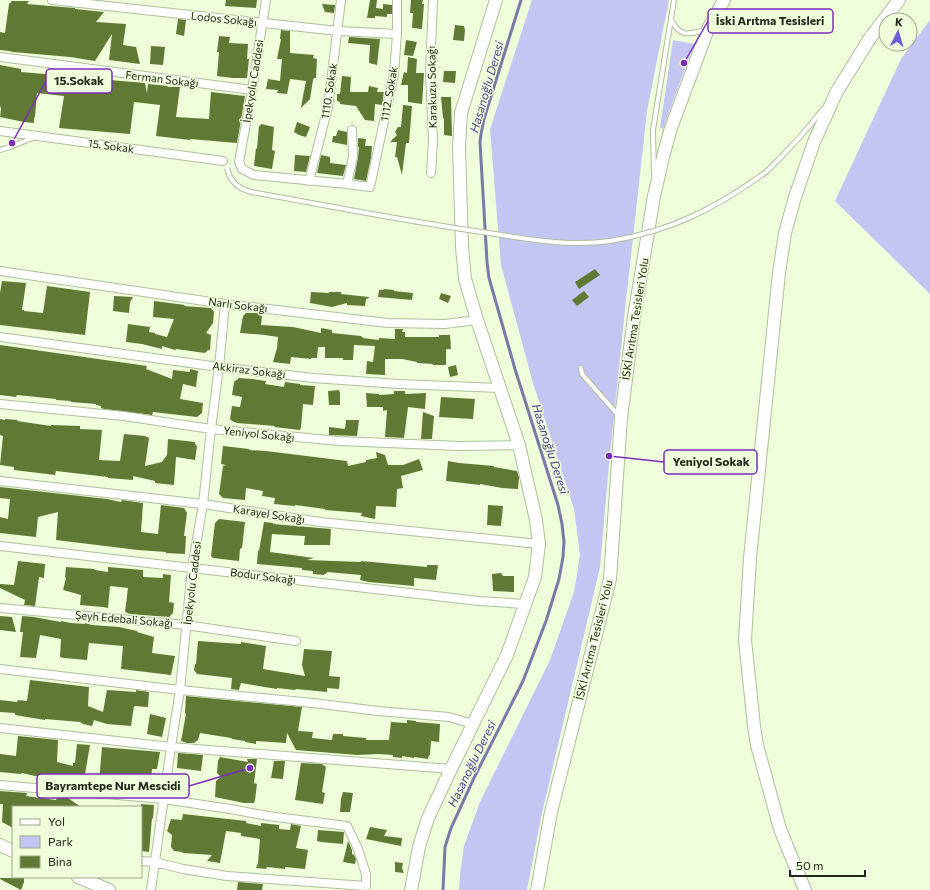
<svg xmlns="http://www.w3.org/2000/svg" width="930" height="890" font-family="Commissioner,sans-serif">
<rect width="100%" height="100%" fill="#eefeda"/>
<path fill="#c3c5f3" d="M532,0H669L647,111L625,310L609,464L600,567L542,813L527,890H459L460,874L464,846L480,802L550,660L574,592L580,555L574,509L533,383L501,265L490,129Z
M930,20V294L835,201L901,59Z
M673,40L694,44L663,129L660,128Z"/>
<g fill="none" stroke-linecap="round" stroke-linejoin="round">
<path stroke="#787aa7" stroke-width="3" d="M443,890L445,847L451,828L473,780L523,681L546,621L559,579L563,557L564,542L562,524L558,505L515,369L489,278L487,262L480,142L481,134L484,119L521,0"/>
</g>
<path fill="#607a35" d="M226,0H257L256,8L225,6Z
M370,0H377L376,8L383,9V4L392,5V14H387V17L375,16V18H367Z
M411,0H423L422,4H424L422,29L412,28L413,13H410Z
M12,1H29L27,4L62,7L75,8V9L104,12L96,22L126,24L123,45L136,47L140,64L109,60L112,34L95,61L70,57L13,52L9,51L0,50V32L5,33L9,4Z
M322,4L335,5L334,13L325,12Z
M178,19L186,20L184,36L176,34Z
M455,25L464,26L465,30L464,41L453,40Z
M281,30L290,31V53L314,55L313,58L317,59L316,78H314L313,80L310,99L301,108L303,96L306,81L290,79L287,94L277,93L278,90L266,89L268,79L280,81L282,59H277L281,39H280Z
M219,36L230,37L229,43L248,44L247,59H249L247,78H233L217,76L219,52H217Z
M349,37L380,39L377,65L369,63L370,45L348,43Z
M406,40L417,42L413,56L404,55Z
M151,46L165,47L163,65L150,64Z
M408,57L417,59L416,73H424L422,104L408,102V85H401L404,72L407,73Z
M0,65L21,69V72L56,75V76L92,79L99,81L110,80L145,83L147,93L148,84L168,86L167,87H180L176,117L209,119L211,92L245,96L237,143L190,139V140L156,136L160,105L134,102L130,134L59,128L64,96L37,93L35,117L34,118V123L24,122L0,117L1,109L0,105Z
M444,71H456L455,83L443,82Z
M342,76L351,77L350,92H368L369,86L378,88L377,92H384L382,105L375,104L374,121L365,120L356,106L340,104V102L337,101V94H340Z
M441,97H451L452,136L444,135V119L443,118Z
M403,105L412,106L409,143H406L402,175L397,157H395L397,142H390L397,135L395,132L398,127H401Z
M297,122L310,127L306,137L299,135L294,132Z
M261,124L274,127L272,150L275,151L272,169L254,166L256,148L257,149L259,126H260Z
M338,130L347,132V145L332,142L333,136H336Z
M358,138L366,139L365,146H372L371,158L366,181L354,179L358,157L359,147H358Z
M295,155L310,156L306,172L294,171Z
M321,155L330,157V163L346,165L343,176L317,173Z
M595,269L600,275L579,289L575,282Z
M2,281L26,283L22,310H24V311L43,313L47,286L90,292L85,335L0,325V293Z
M384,289L394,290V291L413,293L412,300L378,297L379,290H383Z
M584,291L589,297L577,306L572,300Z
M311,292L329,293V292H341V294L369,297V298L366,299L365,306L347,305V303L332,307L310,303Z
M441,293L451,296L448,303L439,299Z
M114,296L133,297L130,302L129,313L113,311Z
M154,301L185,305L184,306L211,308L214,312L213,323L206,333L211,335L210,350H208L205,353L176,349L175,350L162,346V349L142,344L126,342L128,324L150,327L149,332L155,333V334L167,337L174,319L153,317Z
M246,313H257L262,316L261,325L293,327L321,333V328L332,330V333L361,336L363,338L379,340V338L395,339V329H403L402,332H405V337H439V335H450L451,349H446V365H433V364L417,363V362L402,359H385V375L366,374L367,361L373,362L375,346L354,345L353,360H343V358H325V347H318L317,358H311V359L291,357L290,364L273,362L277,348L278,337L265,335L240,333L243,316Z
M0,345L147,366L146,369L172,379L173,370L190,372V369L198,371L196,387L183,384L180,399L203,403L202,413L197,417L153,412L152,415L104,409L101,408V406L96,405V404L71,402V401L56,400V399L17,395L16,397L0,395Z
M456,365L458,375L450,377L448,367Z
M239,378L252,379L266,381L265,384L284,387L285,382L300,384V385L315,386L313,405L303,404L301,427L300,430L274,427L275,426L237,423L232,421L230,419L232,406L240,407L242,397L232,395L234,382Z
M339,390L340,393V405H329L328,391Z
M394,391H405V394L426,393L425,409L408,407L404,438L385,437L387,410L383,411V407H367L366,393L379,394V395L394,394Z
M441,397L475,399L473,419L439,417Z
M423,412L434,416L432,439H421Z
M0,419L5,420V419L18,420L17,421L51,426V425L80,426V429L102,430L99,460L120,461L124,434L145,436L149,438L145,466L162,462L167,455L168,439L195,442V444L197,446L195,460L176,457L174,485L155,483V481L133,476V480L108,478V477L56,471L55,475L14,470V467L0,465L3,436L0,435Z
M346,420H359L357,436L329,435V427L345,429Z
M223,446L249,449V450L266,451L347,461L348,466L366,462V460L377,458L376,452L385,455L388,465H403L419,459L423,470L401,476L403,488L397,489L396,507L376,506L375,519L361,516L362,513L325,510V509L295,505V506L274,504L275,498L262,496L263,491L246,488L245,500L223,498L219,494L223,466L226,465L221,464Z
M448,461L459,463L494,466V467L517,471L519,477L518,489L502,488L480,484V485L446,481Z
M0,487L107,499L121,502L122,500L143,503L141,532L158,534L161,505L184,508L187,513L184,536H186L185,554L166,553V552L138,550L56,540L58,512L38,517L36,537L0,533V517L8,519L10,499L0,498Z
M488,505L503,506L501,526L487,525Z
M219,519L245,522L242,548L240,549L239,561L213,558L211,556L215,523Z
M264,522L273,523V524L331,529L330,545H304L305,536L272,534L270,552L314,558L307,560L361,562V561L427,567V565H438L436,580L414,578V586L369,582L360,580L361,575L327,572L326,574H324V575L313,574V571L302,570V568L257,564L258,550L259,551Z
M18,561L45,564L44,578L39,577L35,606L24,605L25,600L0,588V584L14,585Z
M66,567L94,569L95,570L108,572V567L143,570V577L163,578V574L171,575L169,602L174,603L173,613L169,617L130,614L125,612L128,588L110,586L108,608L103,607L80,605L81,595L63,590L66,578L65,577Z
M501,573L503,576H514V592L493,591L492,574Z
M0,616L12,617L16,632L0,630Z
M22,616L34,617L61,622V621L71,623L85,624V623L92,625L119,627L137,631V632L154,637L152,653L175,656L171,675L121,669L123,646L89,643L87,660L64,658L60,657L61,639L40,635L36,658L20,657L23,632H20Z
M198,641L241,644V642L266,646L263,669L305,676L302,665L304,649L332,651L329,676L340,677L339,689L327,688V692L296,689L295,690L277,688V689L241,683L239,690L231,689L232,678L197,674L194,670L195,664H196Z
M30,680L89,687L88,706L103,712L107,690L136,692V690L149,692L148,707L134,706L131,726L107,724L94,720L92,726L83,724L80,722L45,719V720L15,715V713L0,712V700L17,702L18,700L27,701Z
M186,696L302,707L298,731L313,732L312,738L332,740L333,734H343V736L366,738V740H389L391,722L407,723V720L416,721V722L440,724L439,742L431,741L430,755H429L428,759L414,757V758L402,756V758L393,757V755L378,754L357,755L296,750L287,733L286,743L256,741V744L245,742V741L232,739L231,738L200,733L198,740L194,743H187L181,741L186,714L185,713Z
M150,714L166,718L162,737L147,734Z
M18,736L58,740L57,762L73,766V763H75L77,744L90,745L84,780L72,779V777L55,776V778L35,776L22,773L21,774L0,772V754L16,756Z
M102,747L160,752L157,769H152L151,782L148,785L113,781L112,783L99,782Z
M178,753L203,755L201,771L177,768Z
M220,757L248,762L247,759H257L254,783L257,784L255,800L254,803H244L215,797L216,781L221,777L217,773L218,761Z
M274,761H285L283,779L271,778Z
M301,763L322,764L326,767L322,792L325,793L323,804L295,800Z
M0,791L27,793L26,796L56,800L57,795L65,796L81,807H13V828L2,822L3,804H0Z
M343,792L353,793L350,812H340L341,799Z
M141,804L154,805L153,819L152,818L149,852L141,851Z
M183,814L246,821V823L261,826V823L279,825V829L290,830L291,824L301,826L296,848L308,850L305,869L285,867V869L267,867L266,869L256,868L258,863L260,839L241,836V833L226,831L220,863L207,861L212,855L183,853L182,852L174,851L171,847L172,835L167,831L171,819L182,820Z
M370,827L387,830L384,836L402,838L401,846L366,839Z
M318,830L344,832L343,844L321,842L317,841Z
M348,841L352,850V854L354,855L356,859L355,864L343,862Z
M395,862L403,863L402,868L404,873L395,872Z
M16,877L24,878V882L21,890L0,879V878H16Z
M238,882L263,884L262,890H237Z"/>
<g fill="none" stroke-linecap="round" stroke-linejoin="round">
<defs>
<path id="lane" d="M671,19C679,37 688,35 705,30
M0,150L10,147L35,137
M766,172C788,151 806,131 824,108
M654,174L653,130L674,0
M581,368L582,374L619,416"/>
<path id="street" d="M52,0L338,31L397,34
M266,0L252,90L239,162L242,169L254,175L347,184L370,187L394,74L397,34V0
M0,57L252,90
M0,131L223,161
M431,173L433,141L430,73L433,0
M309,181L328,107L341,0
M347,184L353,157L352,130
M0,271L225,304L388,323L445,324L477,320
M0,337L219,367L313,378L399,384L500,388
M0,404L124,416L211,429L339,441L460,446L519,445
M0,481L203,504L320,522L539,544
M0,546L479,601L525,604
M0,608L186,625L296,641
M0,669L180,690L313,703L378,711L449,717L473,724
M0,728L171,747L451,769
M0,785L164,799L230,809L268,816L347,826L358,849L366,874V886L227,876L183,869L155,862L141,861
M151,890L171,747L180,690L192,568L203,504L211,429L219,367L225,304"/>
<path id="secondary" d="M0,845L13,851
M78,877L109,890
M411,890L419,847L428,818L451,769L507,655L535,577L539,544L536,520L519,445L477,320L465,279L462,247L459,147L461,113L496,0
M537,890L551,812L610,579L621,418L634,317L654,196L664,153L671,128L708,29L724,0
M805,890L780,829L757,745L754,726L745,640L750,558L779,273L785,233L795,197L814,142L829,109L836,93L870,38L899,0"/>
</defs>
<use href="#lane" stroke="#afbe9c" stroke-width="6"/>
<use href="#street" stroke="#afbe9c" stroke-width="10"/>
<use href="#secondary" stroke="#afbe9c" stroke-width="14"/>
<use href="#lane" stroke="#fff" stroke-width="4"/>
<use href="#street" stroke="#fff" stroke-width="8"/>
<use href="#secondary" stroke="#fff" stroke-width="12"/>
<defs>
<path id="lane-bridge" d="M227,168C230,181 237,188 251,192C330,206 409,222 489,233C529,239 570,247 610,241C672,231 716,208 766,172"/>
</defs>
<use href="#lane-bridge" stroke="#afbe9c" stroke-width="6" stroke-linecap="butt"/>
<use href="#lane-bridge" stroke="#fff" stroke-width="4"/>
</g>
<g text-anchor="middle" stroke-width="3" stroke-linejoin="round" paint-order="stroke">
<g font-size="11" fill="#21271a" stroke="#eefeda">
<text transform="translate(224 19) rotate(6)" y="4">Lodos Sokağı</text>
<text transform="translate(162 79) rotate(7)" y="4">Ferman Sokağı</text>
<text transform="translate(253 81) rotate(-81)" y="4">İpekyolu Caddesi</text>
<text transform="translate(432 87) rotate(-91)" y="4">Karakuzu Sokağı</text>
<text transform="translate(329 91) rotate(-81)" y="4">1110. Sokak</text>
<text transform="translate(389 94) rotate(-80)" y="4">1112. Sokak</text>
<text transform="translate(111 146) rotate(8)" y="4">15. Sokak</text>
<text transform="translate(238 305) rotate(7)" y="4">Narlı Sokağı</text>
<text transform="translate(635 319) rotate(-81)" y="4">İSKİ Arıtma Tesisleri Yolu</text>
<text transform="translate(249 370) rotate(7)" y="4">Akkiraz Sokağı</text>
<text transform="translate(259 434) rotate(6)" y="4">Yeniyol Sokağı</text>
<text transform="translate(269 514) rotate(9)" y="4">Karayel Sokağı</text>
<text transform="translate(263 576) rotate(7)" y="4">Bodur Sokağı</text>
<text transform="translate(192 583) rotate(-83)" y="4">İpekyolu Caddesi</text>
<text transform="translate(124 619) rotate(5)" y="4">Şeyh Edebali Sokağı</text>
<text transform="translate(594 640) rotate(-76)" y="4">İSKİ Arıtma Tesisleri Yolu</text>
</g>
<g font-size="12" font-style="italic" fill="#4a4395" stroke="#eefeda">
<text transform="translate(487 87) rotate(-74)" y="4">Hasanoğlu Deresi</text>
<text transform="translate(550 449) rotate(72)" y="4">Hasanoğlu Deresi</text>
<text transform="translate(472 764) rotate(-64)" y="4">Hasanoğlu Deresi</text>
</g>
</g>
<path fill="none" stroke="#7b2cbf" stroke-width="1.5" d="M684 63L708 21M12 143L46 81M609 456L664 462M250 768L189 786"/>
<g fill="#7b2cbf" stroke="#eefeda" stroke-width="1.5">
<circle cx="684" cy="63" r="4"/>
<circle cx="12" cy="143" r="4"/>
<circle cx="609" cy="456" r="4"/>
<circle cx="250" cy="768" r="4"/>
</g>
<g fill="#eefeda" stroke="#7b2cbf" stroke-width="1.5">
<rect x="708" y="9" width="125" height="24" rx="4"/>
<rect x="46" y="69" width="66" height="24" rx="4"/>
<rect x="664" y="450" width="93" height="24" rx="4"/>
<rect x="37" y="774" width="152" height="24" rx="4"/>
</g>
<g font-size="12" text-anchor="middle" font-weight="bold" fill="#21271a">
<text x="770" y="25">İski Arıtma Tesisleri</text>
<text x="79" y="85">15.Sokak</text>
<text x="711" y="466">Yeniyol Sokak</text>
<text x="113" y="790">Bayramtepe Nur Mescidi</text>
</g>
<rect x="12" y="806" width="130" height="72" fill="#eefeda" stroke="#9ca88d"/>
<rect x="20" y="819" width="20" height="6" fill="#ffffff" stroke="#9ca88d"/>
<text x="48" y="826" font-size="12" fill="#21271a">Yol</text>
<rect x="20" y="836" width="20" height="12" fill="#c3c5f3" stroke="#9ca88d"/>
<text x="48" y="846" font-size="12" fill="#21271a">Park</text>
<rect x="20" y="856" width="20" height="12" fill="#607a35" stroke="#9ca88d"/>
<text x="48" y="866" font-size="12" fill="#21271a">Bina</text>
<g transform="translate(898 32) rotate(5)"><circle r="19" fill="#eefeda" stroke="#9ca88d"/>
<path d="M0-3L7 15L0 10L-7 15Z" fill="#6a5ed7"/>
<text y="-6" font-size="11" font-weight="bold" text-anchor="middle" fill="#21271a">K</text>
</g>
<path d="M790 870v6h75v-6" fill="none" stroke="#21271a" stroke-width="2"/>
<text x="796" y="870" font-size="12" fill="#21271a" stroke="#eefeda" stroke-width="3" paint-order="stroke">50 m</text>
</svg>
